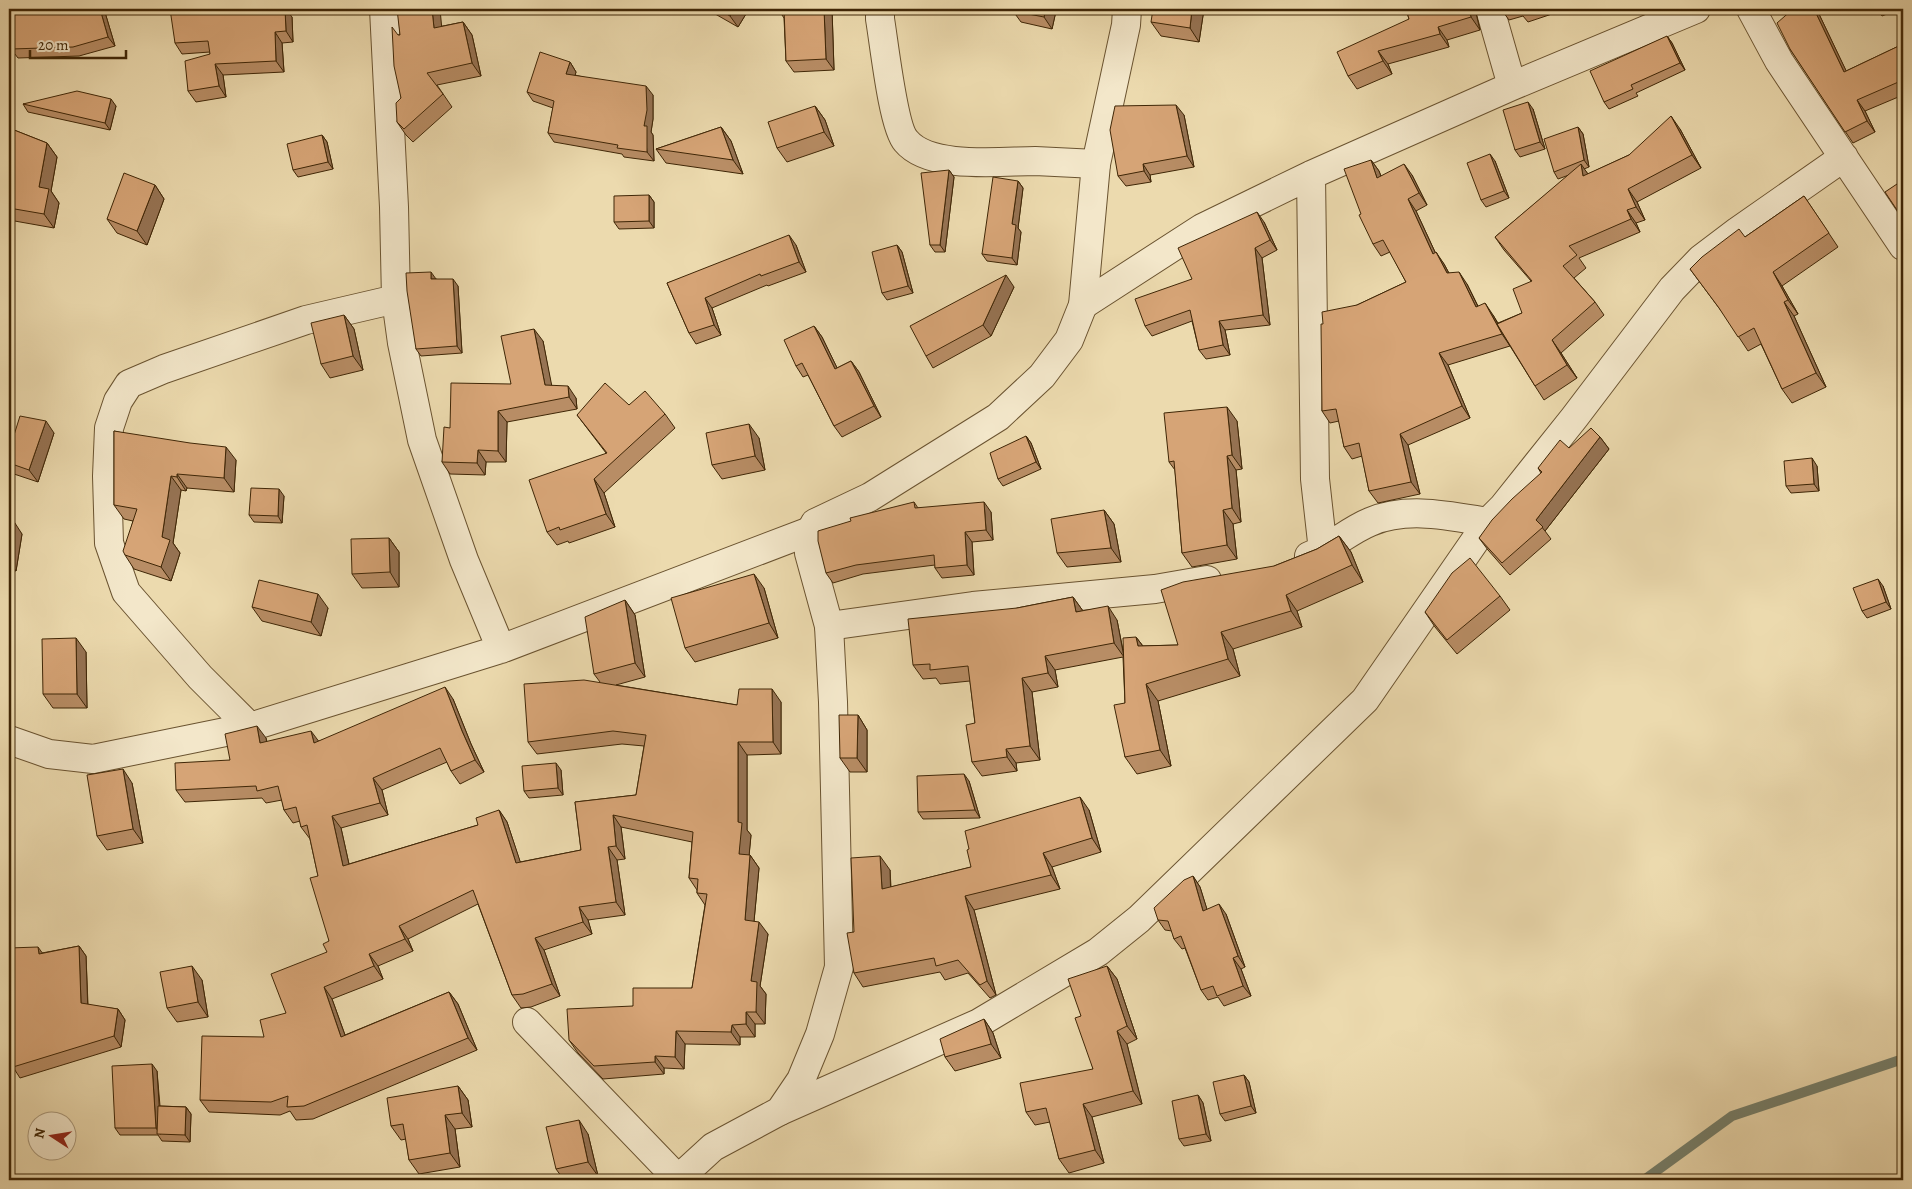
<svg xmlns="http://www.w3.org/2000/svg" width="1912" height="1189" font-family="Alegreya,serif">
<rect width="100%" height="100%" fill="#ecdaae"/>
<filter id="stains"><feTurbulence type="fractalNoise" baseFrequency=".004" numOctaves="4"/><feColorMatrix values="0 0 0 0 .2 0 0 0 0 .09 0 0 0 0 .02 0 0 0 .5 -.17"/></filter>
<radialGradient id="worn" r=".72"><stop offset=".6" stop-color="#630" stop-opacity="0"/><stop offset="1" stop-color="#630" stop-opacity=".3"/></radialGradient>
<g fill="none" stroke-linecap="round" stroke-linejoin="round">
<path stroke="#757f6b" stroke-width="10" d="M1644,1180L1732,1116L1903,1059"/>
<defs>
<path id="minor" d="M384,9L394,207L396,299L402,343L422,440L464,560L501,649
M880,9V19C884,42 893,127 906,141C930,170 1002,161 1035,161C1055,162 1076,163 1096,164
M1490,9L1512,86
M1751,9L1779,61L1903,246
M1311,175L1315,479L1323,551
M1083,305L1202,228L1311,175L1512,86L1696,9
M1309,556C1331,548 1348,531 1370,522C1407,506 1450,516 1488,522
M829,626L973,606L1155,589L1207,580
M250,727L200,677L126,592L109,543L107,476L109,428L118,401L129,384L164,369L306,320L396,299
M9,740L49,754L93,759L250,727L501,649L810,531
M527,1022L678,1179
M780,1111L979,1023L1098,952L1139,919L1365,700L1488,522L1503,507L1574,418L1672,289L1701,259L1738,231L1844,157"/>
<path id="tertiary" d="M677,1180L713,1147L780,1111L801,1080L820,1034L839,967L833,702L829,626L809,553C808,541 809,533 815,523L870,497L998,417L1042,376L1069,340L1083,305L1096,164L1126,25L1127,9"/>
</defs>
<use href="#minor" stroke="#6a5330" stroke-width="30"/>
<use href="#tertiary" stroke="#6a5330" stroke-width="30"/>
<use href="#minor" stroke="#f3e7ca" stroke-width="28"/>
<use href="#tertiary" stroke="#f3e7ca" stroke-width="28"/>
</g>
<path fill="#b88d65" stroke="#3f2606" d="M9,9H104L115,46L79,56L18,58L11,49Z
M709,9H749L738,27L710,11Z
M778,9H832L834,70L794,72L786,61L784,18Z
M1014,9H1064L1063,12L1056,11L1052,29L1021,22L1013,11Z
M1204,9L1199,42L1161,36L1151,22Z
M1406,9H1475L1480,30L1447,40L1449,47L1388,64L1392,74L1357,89L1348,76L1409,19Z
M1501,9H1550L1552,14L1528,22L1523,16L1509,20Z
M1877,9H1903L1897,10L1882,16Z
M199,10L292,17L293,42L282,43L284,72L223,75L226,97L196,102L188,91L210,54V52L182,54L175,43Z
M1818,12L1846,71L1903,44V95L1865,111L1875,132L1853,143L1790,49Z
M463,22L472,35L481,76L437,85L452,107L413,142L406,135L397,122L401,98L398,35Z
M1667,36L1672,43L1685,70L1636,93L1638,96L1609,109L1604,102Z
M570,62L576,72L575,75L653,95V119L651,132L653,135L654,161L624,157L622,154L554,142L548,133L553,108L533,101L527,92Z
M23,104L116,106L110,130L28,112Z
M815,106L825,120L834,146L787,162L777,148Z
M1533,109L1545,149L1520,157L1515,150Z
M1184,115L1194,167L1150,175L1151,182L1126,186L1118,176Z
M721,127L731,141L743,174L666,163L656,149Z
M1578,127L1583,134L1589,167L1584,169L1588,174L1629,155L1680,129L1701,168L1637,202L1645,220L1636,223L1640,232L1579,258L1586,268L1574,278L1595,302L1604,315L1561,353L1577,378L1544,400L1535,386L1510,346L1448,365L1470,418L1408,445L1420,494L1378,503L1369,491L1362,456L1352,459L1344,447L1339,421L1330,423L1322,411L1323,324L1357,305L1406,282L1390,252L1381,256L1373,244L1371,160L1379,171L1381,176L1412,175L1427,205L1416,211L1435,252L1444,264L1449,273L1467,284L1478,306L1493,315L1498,323L1522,313L1531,281L1504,250L1495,237L1569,175L1558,179L1554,172Z
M9,128L47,143L57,157L51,191L59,203L54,228L9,220Z
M322,135L327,142L333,169L298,177L293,170Z
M1495,161L1509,198L1486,207L1481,200Z
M949,170L954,177L945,252H935L930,245Z
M1018,181L1023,188L1018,228L1021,232L1017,265L987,261L982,254Z
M155,185L164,199L147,245L117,233L107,219Z
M649,195L654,202V228L619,229L614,222Z
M1804,196L1838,247L1782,286L1798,314L1794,316L1826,387L1792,403L1782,389L1761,344L1748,351L1725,316L1690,269L1745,237Z
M1264,222L1277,250L1262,258L1270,325L1225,330L1230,355L1206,359L1199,350L1192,321L1152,336L1145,326L1192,279Z
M796,245L806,272L768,286L767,285L712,308L721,335L696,344L689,333L667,283Z
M897,245L902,252L913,293L887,300L882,293Z
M436,279L458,286L462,353L421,356L416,349Z
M1014,287L991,336L933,368L926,356Z
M344,315L354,329L363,370L330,378L321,364Z
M9,318L12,322L14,350L9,351Z
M814,326L822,337L837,368L851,361L859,372L881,417L842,437L834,426L808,375L803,377L796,366Z
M543,341L551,385L576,398L577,409L507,422L506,462H486L485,475L450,474L442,462L450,428L511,384Z
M629,405L665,414L675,428L604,493L615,527L569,543L568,541L557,545L547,532L606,453L577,415Z
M1237,421L1242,469L1236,470L1241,522L1233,524L1237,559L1192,567L1182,553L1175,470L1169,462Z
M114,431L236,460L234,492L187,488L186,491L181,490L173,543L180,553L171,581L134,569L125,555L133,521L124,519L114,505Z
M54,433L38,482L14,474L9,467V451Z
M1026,436L1031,443L1041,469L1003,486L998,479Z
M1600,437L1609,449L1545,531L1551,539L1510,575L1488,550L1479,538L1541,473L1538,468L1569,448Z
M759,438L765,470L722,479L712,465Z
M1817,466L1819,491L1791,493L1786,486Z
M284,496L282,523L254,522L249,515Z
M914,502L918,508L991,512L993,540L972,542L974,575L942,578L935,568V565L863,574L833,583L826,573Z
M1104,510L1114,524L1121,562L1067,567L1057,553Z
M9,519L22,534L16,571L9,570Z
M1339,536L1351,552L1363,582L1297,611L1302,627L1233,649L1240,676L1158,701L1171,766L1137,774L1125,757V703L1123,657L1055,670L1058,687L1032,692L1040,760L1016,763L1017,771L982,776L972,762L975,723L970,681L940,684L936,678L923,679L913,665L1017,608L1073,597L1083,611L1117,620L1123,650L1136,637L1143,646L1178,645L1274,566L1317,549Z
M389,538L399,552V587L362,588L352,574Z
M1883,586L1891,609L1867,618L1862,611Z
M764,588L778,638L695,662L685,648Z
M1500,596L1510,610L1457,654L1435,627L1425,612Z
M625,600L635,615L645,677L616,685L737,705L781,702V754L747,755V830L751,835L749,855H750L759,868L754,921L768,934L760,986L766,994L765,1024H755V1037H740V1045L685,1044L684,1069L664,1068V1074L603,1079L578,1053L569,1040L633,1006L692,988L705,905L697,893V890L689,878L692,842L621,827L625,859L617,860L625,915L588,920L592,934L544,950L560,996L531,1007L521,1008L512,995L478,904L408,939L413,951L378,966L383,979L332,999L345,1035L449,992L458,1004L477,1050L313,1119L296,1120L290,1111L280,1115L209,1112L200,1100L264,1037L286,1013L327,952L329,941L318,876L310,839L301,827L300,821L293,823L284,810L282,800L266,803L262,798L185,802L176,790L230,760L266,738L267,742L319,741L453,699L471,744L484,772L460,784L451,771L447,762L382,790L388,815L341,828L349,864L478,825L499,810L507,822L520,862L581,850L575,802L636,795L644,746L622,744L537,754L528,742L600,682L594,674Z
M252,607L328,608L321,636L262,621Z
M86,652L87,708H53L43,694Z
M858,715L867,730V772H850L840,758Z
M561,770L563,795L529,798L524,791Z
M969,781L980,818L923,819L918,812Z
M132,783L143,843L107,850L97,836Z
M1089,810L1101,852L1052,867L1060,889L974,910L996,995L990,998L968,973L945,980L940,972L863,987L854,973V932L890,870L891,887L971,867Z
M1193,876L1200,887L1207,910L1226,914L1245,967L1241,969L1251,996L1224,1006L1218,997L1208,1000L1201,990L1185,948L1182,949L1174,939L1172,931L1165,930L1158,920Z
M79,946L86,956L88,1005L118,1009L125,1020L121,1047L20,1078L13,1067L42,953Z
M1107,966L1117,979L1137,1039L1127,1044L1142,1104L1092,1117L1104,1163L1069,1173L1059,1159L1050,1122L1035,1125L1026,1112L1093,1069L1081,1016Z
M202,980L208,1017L177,1022L167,1008Z
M984,1019L993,1033L1001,1058L955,1071L945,1057Z
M157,1071L160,1106L186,1107L191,1114L190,1142L162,1141L158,1135H120L115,1128Z
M1244,1075L1249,1082L1256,1113L1225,1121L1220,1114Z
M458,1086L468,1100L472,1127L455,1129L460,1167L419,1174L409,1160L406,1139L401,1140L391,1126Z
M1198,1095L1203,1103L1211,1141L1184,1146L1179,1139Z
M588,1134L598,1176L579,1180H564L556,1169Z"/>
<path fill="#967353" stroke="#3f2606" d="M100,9H104L115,46L108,37Z
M285,9H286L292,17L293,42L286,31Z
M432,9H440L443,41L434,28Z
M734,9H749L738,27L730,16Z
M824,9H832L834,70L826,59Z
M1046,9H1054L1056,11L1052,29L1044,17Z
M1192,9H1204L1199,42L1190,28Z
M1469,9H1475L1480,30L1471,17Z
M1814,9H1815L1818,12L1852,83L1844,72Z
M463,22L472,35L481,76L472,63Z
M1438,27L1447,40L1449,47L1440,34Z
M275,32L282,43L284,72L276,61Z
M1667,36L1672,43L1685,70L1680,63Z
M1378,51L1388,64L1392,74L1383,61Z
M570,62L576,72L573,83L566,74Z
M215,64L223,75L226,97L219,86Z
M646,86L653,95V119L651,132L653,135L654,161L647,152L644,126Z
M111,99L116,106L110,130L105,123Z
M1857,100L1865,111L1875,132L1867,121Z
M1528,102L1533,109L1545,149L1540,142Z
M1176,105L1184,115L1194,167L1187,156Z
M815,106L825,120L834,146L824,132Z
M1671,116L1680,129L1701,168L1692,155Z
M721,127L731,141L743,174L733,160Z
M1578,127L1583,134L1589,167L1584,160Z
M322,135L327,142L333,169L328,162Z
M47,143L57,157L51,191L59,203L54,228L44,214L39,187Z
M1490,154L1495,161L1509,198L1504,191Z
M1371,160L1379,171L1386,190L1377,178Z
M1143,164L1150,175L1151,182L1144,171Z
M1404,164L1412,175L1427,205L1419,193Z
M1581,164L1590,177L1583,176Z
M949,170L954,177L945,252L940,245Z
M1018,181L1023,188L1018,228L1021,232L1017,265L1012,258V224Z
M155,185L164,199L147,245L137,231Z
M1628,189L1637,202L1645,220L1636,207Z
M649,195L654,202V228L649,221Z
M1408,199L1416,211L1441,265L1433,254Z
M1627,210L1636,223L1640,232L1631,219Z
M1257,212L1264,222L1277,250L1270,240Z
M789,235L796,245L806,272L799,262Z
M897,245L902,252L913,293L908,286Z
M1255,248L1262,258L1270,325L1263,315Z
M1436,252L1444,264L1455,285L1447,273Z
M431,272L436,279H431Z
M1459,272L1467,284L1484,319L1476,307Z
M1773,272L1782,286L1798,314L1788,300Z
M1006,275L1014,287L991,336L983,325Z
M453,279L458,286L462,353L457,346Z
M705,298L712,308L721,335L714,325Z
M1784,302L1794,316L1826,387L1816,373Z
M1485,303L1493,315L1510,346L1502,334Z
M344,315L354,329L363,370L353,356Z
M9,318L12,322L14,350L9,343Z
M1219,321L1225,330L1230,355L1223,345Z
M814,326L822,337L843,380L835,369Z
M534,329L543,341L554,397L545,385Z
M1552,340L1561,353L1577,378L1567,365Z
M1439,353L1448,365L1470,418L1462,406Z
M851,361L859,372L881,417L874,406Z
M568,386L576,398L577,409L569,397Z
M1227,407L1237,421L1242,469L1232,455Z
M498,411L507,422L506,462L498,451Z
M46,421L54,433L38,482L29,470Z
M749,424L759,438L765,470L755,456Z
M1400,434L1408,445L1420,494L1411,482Z
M1026,436L1031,443L1041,469L1036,462Z
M1600,437L1609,449L1545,531L1536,520Z
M226,447L236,460L234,492L224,478Z
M478,450L486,462L485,475L477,463Z
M1227,456L1236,470L1241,522L1232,508Z
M1812,458L1817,466L1819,491L1814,484Z
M177,474L187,488L186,491L177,477Z
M171,476L181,490L173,543L180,553L171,581L161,567L162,537Z
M594,479L604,493L615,527L606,514Z
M279,489L284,496L282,523L278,516Z
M984,502L991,512L993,540L986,530Z
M1104,510L1114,524L1121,562L1111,548Z
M1223,510L1233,524L1237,559L1227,545Z
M13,520L22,534L16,571L9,561V540Z
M965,532L972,542L974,575L967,565Z
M1339,536L1351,552L1363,582L1352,565Z
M389,538L399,552V587L390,572Z
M754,574L764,588L778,638L769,623Z
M1878,579L1883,586L1891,609L1886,602Z
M318,594L328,608L321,636L311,622Z
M1286,595L1297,611L1302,627L1291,611Z
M1073,597L1083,611L1076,612Z
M625,600L635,615L645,677L635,663Z
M1108,606L1117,620L1124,657L1114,643Z
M1221,632L1233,649L1240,676L1228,659Z
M1136,637L1148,653L1138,646Z
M76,638L86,652L87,708L77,694Z
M1045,656L1055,670L1058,687L1048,673Z
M1022,678L1032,692L1040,760L1030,746Z
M1146,684L1158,701L1171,766L1160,750Z
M445,687L453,699L471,744L484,772L475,760L462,731Z
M772,689L781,702V754L773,742Z
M858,715L867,730V772L857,758Z
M257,726L266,738L269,756L260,743Z
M311,731L320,743H314Z
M738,742L747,755V830L751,835L748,867L739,854L738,822Z
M1006,749L1016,763L1017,771L1007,757Z
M556,763L561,770L563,795L558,788Z
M123,769L132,783L143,843L133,829Z
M964,774L969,781L980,818L975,810Z
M373,778L382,790L388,815L380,803Z
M1080,797L1089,810L1101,852L1092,838Z
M499,810L507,822L525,876L516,863Z
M613,815L621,827L625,859L616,846Z
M332,816L341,828L352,878L343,866Z
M608,847L617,860L625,915L616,902Z
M1043,853L1052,867L1060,889L1051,875Z
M750,855L759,868L753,932L745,920Z
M880,856L890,870L891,903L882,889Z
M1193,876L1200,887L1211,922L1203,911Z
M965,896L974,910L996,995L987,981Z
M1219,904L1226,914L1245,967L1238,956Z
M579,907L588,920L592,934L583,922Z
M759,922L768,934L760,986L766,994L765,1024L756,1012L751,981Z
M399,926L408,939L413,951L405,939Z
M535,938L544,950L560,996L552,984Z
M79,946L86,956L88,1014L81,1003Z
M38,947L46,958L39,954Z
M369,954L378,966L383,979L374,966Z
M1233,958L1241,969L1251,996L1243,986Z
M192,966L202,980L208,1017L198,1002Z
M1107,966L1117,979L1137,1039L1127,1026Z
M324,987L332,999L350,1049L341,1037Z
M449,992L458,1004L477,1050L468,1038Z
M118,1009L125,1020L121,1047L114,1036Z
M746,1012L755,1024V1037L746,1024Z
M984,1019L993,1033L1001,1058L991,1044Z
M732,1025L740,1037V1045L731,1032Z
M676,1031L685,1044L684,1069L675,1057Z
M1117,1031L1127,1044L1142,1104L1133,1091Z
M655,1056L664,1068V1074L655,1062Z
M152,1064L157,1071L161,1134H160L156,1128Z
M1244,1075L1249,1082L1256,1113L1251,1106Z
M458,1086L468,1100L472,1127L462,1113Z
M1198,1095L1203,1103L1211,1141L1206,1134Z
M1083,1104L1092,1117L1104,1163L1095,1150Z
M186,1107L191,1114L190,1142L185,1135Z
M445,1115L455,1129L460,1167L450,1153Z
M579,1120L588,1134L598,1176L588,1162Z"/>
<path fill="#d6a476" stroke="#3f2606" d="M9,9H100L108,37L73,47L11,49Z
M170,9H197V10L225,9H285L286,31L275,32L276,61L215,64L219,86L188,91L185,61L210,54L208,41L175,43Z
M397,9H432L434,28L463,22L472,63L427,73L443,94L404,129L397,122L396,103L401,98L394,66L392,27L398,35H400Z
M718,9H734L730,16Z
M784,9H824L826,59L786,61Z
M1014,9H1046L1044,17L1013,11Z
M1153,9H1192L1190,28L1151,22Z
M1406,9H1469L1471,17L1438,27L1440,34L1378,51L1383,61L1348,76L1337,52L1409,19Z
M1793,9H1814L1844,72L1903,44V80L1857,100L1867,121L1845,132L1790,49L1777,23Z
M1897,9H1903V27Z
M1667,36L1680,63L1631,85L1633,89L1604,102L1590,71Z
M540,52L570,62L566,74L646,86L647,110L644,126H647V152L617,148L618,145L548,133L554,101L527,92Z
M77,91L111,99L105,123L23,104Z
M1528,102L1540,142L1515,150L1503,110Z
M1176,105L1187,156L1143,164L1144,171L1118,176L1110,130L1115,106Z
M815,106L824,132L777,148L768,122Z
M1671,116L1692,155L1628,189L1636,207L1627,210L1631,219L1569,246L1577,255L1563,266L1595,302L1552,340L1567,365L1535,386L1497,324L1522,313L1513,289L1532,281L1495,237L1581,164L1583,176L1629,155Z
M721,127L733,160L656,149Z
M1578,127L1584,160L1554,172L1544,139Z
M9,128L47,143L39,187L49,189L44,214L9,208Z
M322,135L328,162L293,170L287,144Z
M1490,154L1504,191L1481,200L1467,163Z
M1371,160L1377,178L1404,164L1419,193L1408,199L1433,254L1436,252L1447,273L1459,272L1476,307L1485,303L1502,334L1439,353L1462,406L1400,434L1411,482L1369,491L1359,443L1344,447L1336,409L1322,411L1321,324H1323L1322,312L1357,305L1406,282L1383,240L1373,244L1359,215L1361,214L1344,169Z
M949,170L940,245H930L921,173Z
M124,173L155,185L137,231L107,219Z
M993,177L1018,181L1012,224L1016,225L1012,258L982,254Z
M1903,180V219L1885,192Z
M649,195V221L614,222V196Z
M1804,196L1829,233L1773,272L1788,300L1784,302L1816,373L1782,389L1754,328L1738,337L1719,308L1690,269L1702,257L1739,229L1745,237Z
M1257,212L1270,240L1255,248L1263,315L1219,321L1223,345L1199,350L1190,310L1145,326L1135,299L1192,279L1178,248Z
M789,235L799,262L761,276L760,274L705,298L714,325L689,333L667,283Z
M897,245L908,286L882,293L872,252Z
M431,272V279H453L457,346L416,349L407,291L406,273Z
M1006,275L983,325L926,356L910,326Z
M344,315L353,356L321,364L311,323Z
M814,326L835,369L851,361L874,406L834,426L802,363L796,366L784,340Z
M534,329L545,385L568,386L569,397L498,411V451L478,450L477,463L442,462L444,427L450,428L451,383L511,384L501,336Z
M605,383L629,405L645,391L665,414L594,479L606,514L560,530L559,527L547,532L529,480L607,453L577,415Z
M1227,407L1232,455L1227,456L1232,508L1223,510L1227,545L1182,553L1174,461L1169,462L1164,413Z
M20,416L46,421L29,470L9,463V451Z
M749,424L755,456L712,465L706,433Z
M1591,428L1600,437L1536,520L1543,527L1502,563L1479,538L1492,520L1512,499L1542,472L1538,468L1560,440L1569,448Z
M114,431L190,443L226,447L224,478L177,474V477L171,476L162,537L170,540L161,567L125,555L123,551L137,509L114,505Z
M1026,436L1036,462L998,479L990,453Z
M1812,458L1814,484L1786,486L1784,461Z
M251,488L279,489L278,516L249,515Z
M914,502L915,508L984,502L986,530L965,532L967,565L935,568L934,555L856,565L826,573L818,541V531L851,521L850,518Z
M1104,510L1111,548L1057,553L1051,519Z
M9,519L13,520L9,540Z
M1339,536L1352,565L1286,595L1291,611L1221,632L1228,659L1146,684L1160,750L1125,757L1114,705L1125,703L1123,638L1136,637L1138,646L1178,645L1161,590L1183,582L1274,566L1317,549Z
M389,538L390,572L352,574L351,539Z
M1470,558L1500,596L1447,640L1425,612L1452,573Z
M754,574L769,623L685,648L671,598Z
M1878,579L1886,602L1862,611L1853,588Z
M259,580L318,594L311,622L252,607Z
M1073,597L1076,612L1108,606L1114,643L1045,656L1048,673L1022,678L1030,746L1006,749L1007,757L972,762L966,725L975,723L968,666L930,670V664L913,665L908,619L1017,608Z
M625,600L635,663L594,674L585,617Z
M76,638L77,694H43L42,639Z
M584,680L737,705L739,689H772L773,742H738V822L742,823L739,854L750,855L745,920L759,922L751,981L757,982L756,1012H746V1024L732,1025L731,1032L676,1031L675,1057L655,1056V1062L594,1066L569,1040L567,1009L633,1006V988H692L707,894L697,893L698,879L689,878L693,832L613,815L616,846L608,847L616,902L579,907L583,922L535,938L552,984L523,994L512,995L473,890L399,926L405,939L369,954L374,966L324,987L341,1037L449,992L468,1038L304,1106L287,1107L288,1096L271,1102L200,1100L202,1036L264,1037L260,1020L286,1013L271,974L327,952L323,944L329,941L310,878L318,876L307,825L301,827L296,807L284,810L278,786L257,791L256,786L176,790L175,763L230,760L225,734L257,726L260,743L311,731L314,743L445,687L462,731L475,760L451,771L440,748L373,778L380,803L332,816L343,866L478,825L476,818L499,810L516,863L581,850L575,802L636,795L646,735L613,731L528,742L524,684Z
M839,715H858L857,758H840Z
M556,763L558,788L524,791L522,766Z
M123,769L133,829L97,836L87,775Z
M964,774L975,810L918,812L917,776Z
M1080,797L1092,838L1043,853L1051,875L965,896L987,981L980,985L958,960L936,966L934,958L854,973L847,933L854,932L851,858L880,856L882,889L971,867L967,850L969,849L965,831Z
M1193,876L1203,911L1219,904L1238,956L1233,958L1243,986L1217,996L1213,986L1201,990L1181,936L1174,939L1168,921L1158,920L1154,908L1184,880Z
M79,946L81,1003L118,1009L114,1036L13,1067L9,1029V948L38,947L39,954Z
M192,966L198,1002L167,1008L160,972Z
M1107,966L1127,1026L1117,1031L1133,1091L1083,1104L1095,1150L1059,1159L1046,1108L1026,1112L1020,1083L1093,1069L1075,1018L1081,1016L1068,979Z
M984,1019L991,1044L945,1057L940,1039Z
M152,1064L156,1128H115L112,1066Z
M1244,1075L1251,1106L1220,1114L1213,1082Z
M458,1086L462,1113L445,1115L450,1153L409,1160L403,1124L391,1126L387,1098Z
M1198,1095L1206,1134L1179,1139L1172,1101Z
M158,1106L186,1107L185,1135L157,1134Z
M579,1120L588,1162L556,1169L546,1127Z"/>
<rect width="1912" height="1189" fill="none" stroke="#ecdaae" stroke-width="30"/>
<rect x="10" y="10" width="1892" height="1169" fill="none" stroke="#3f2606" stroke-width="2.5"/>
<rect x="15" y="15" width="1882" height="1159" fill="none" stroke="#3f2606"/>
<g transform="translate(52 1136) rotate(282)"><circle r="24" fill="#f3e7ca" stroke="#ab9a7c"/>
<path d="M0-4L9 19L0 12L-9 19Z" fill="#8f2418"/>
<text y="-8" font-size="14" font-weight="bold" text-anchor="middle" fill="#3f2606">N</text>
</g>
<path d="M30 50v8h96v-8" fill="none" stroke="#3f2606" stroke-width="2.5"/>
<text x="38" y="50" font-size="15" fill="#3f2606" stroke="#f3e7ca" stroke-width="4" paint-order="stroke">20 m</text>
<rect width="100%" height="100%" filter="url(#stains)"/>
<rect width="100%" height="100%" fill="url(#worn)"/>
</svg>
